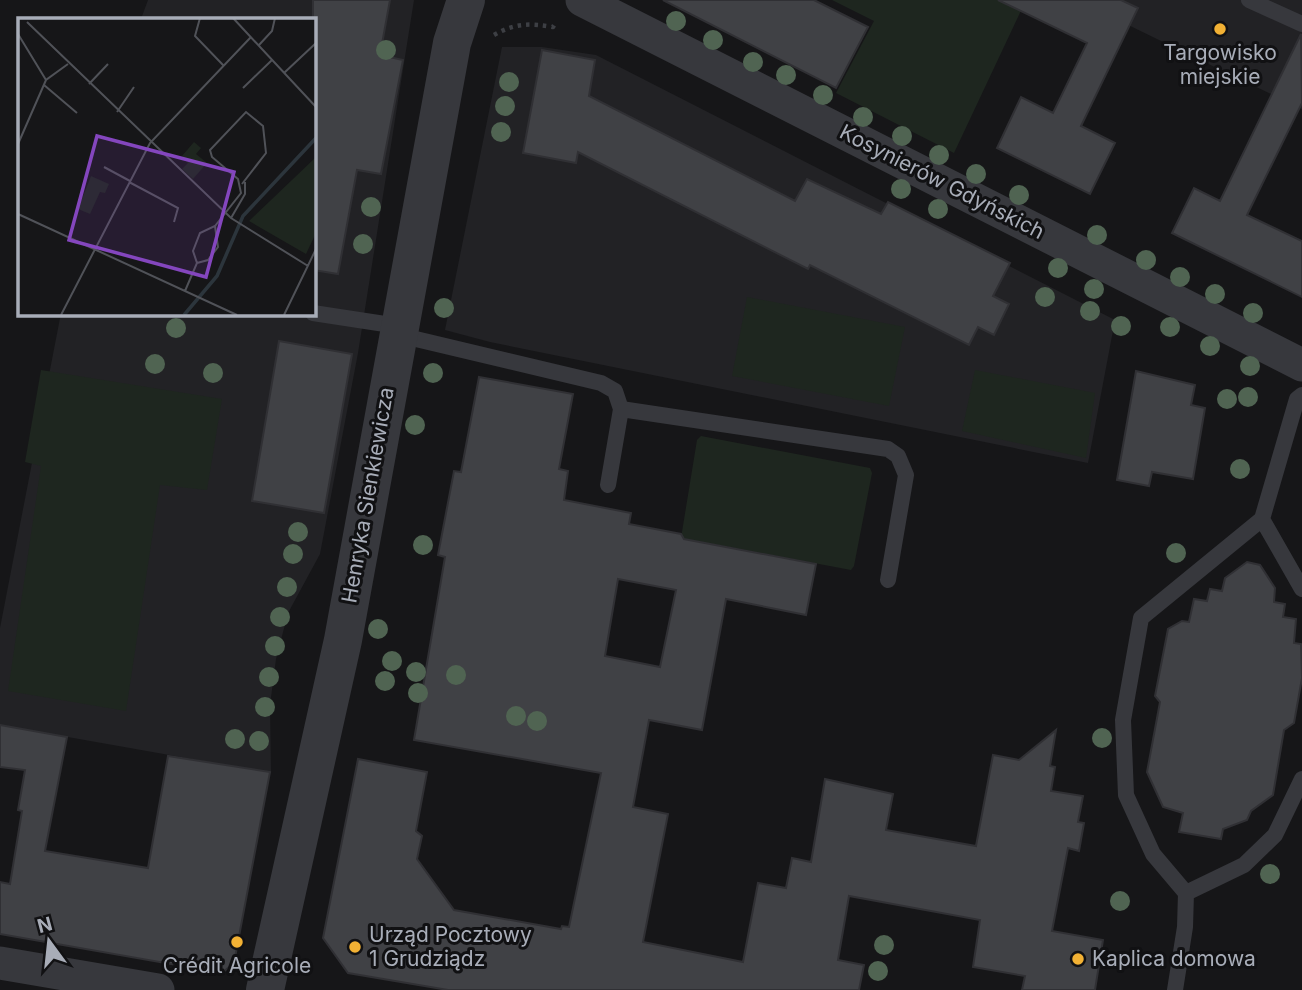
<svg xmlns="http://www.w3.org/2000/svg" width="1302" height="990" font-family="Inter,sans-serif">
<rect width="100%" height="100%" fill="#161618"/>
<path fill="#222225" d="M148,0H414L358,353L320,554L288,613L276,659L270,705L271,773L0,725V628L61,313H313V19H141Z
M1077,0H1302V109L1198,59Z
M502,47H542L596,55L1115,320L1088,463L490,342L445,330Z"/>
<path fill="#1e261f" d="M832,0H1026L954,153L836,93L874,21Z
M747,297L905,327L889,406L732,376Z
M41,370L222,399L207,490L160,485L126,711L8,691L41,466L25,462Z
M975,370L1095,393L1086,458L962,431Z
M701,436L870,468L872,473L854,566L851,570L681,538L697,440Z"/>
<path fill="#404145" stroke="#303034" stroke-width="2" fill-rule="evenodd" d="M313,0H390L380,55L403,60L381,174L357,170L338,274L313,270Z
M663,0H814L868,27L836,88Z
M998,0H1121L1138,8L1081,126L1115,143L1090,194L997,148L1021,97L1053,113L1087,43Z
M1301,34L1302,103L1247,215L1302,241V297L1172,233L1194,188L1220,201Z
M542,50L595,60L589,96L795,201L807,179L881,214L888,202L1010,263L993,296L1009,304L994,335L978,327L969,345L810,265L808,269L578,152L576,163L523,153Z
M279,341L352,354L324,513L252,501Z
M1136,371L1195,385L1191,405L1205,408L1193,479L1152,472L1149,486L1117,480Z
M479,377L573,394L559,469L568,471L564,500L631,513L629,524L681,534L684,539L816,564L806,615L726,599L702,730L649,720L633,807L668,814L643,942L743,962L758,883L786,888L792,858L811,862L825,779L893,794L886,830L976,846L993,755L1019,760L1056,730L1050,766L1055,767L1051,791L1083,796L1078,822L1084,823L1079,851L1068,848L1052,931L1103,940L1095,990H1022L1025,976L973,967L980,920L849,896L838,960L864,965L859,990H448L348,973L323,938L358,759L427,772L416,831L422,836L417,859L454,910L561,929L562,926L569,927L601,773L414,740L445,557L438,555L454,471L461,472ZM618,579L676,590L660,667L605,656Z
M1247,562L1260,565L1275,588L1274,602L1285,604L1283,617L1296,619L1294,643L1301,644L1302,678L1294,723L1284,730L1273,795L1251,811L1247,820L1223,829L1221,839L1179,832L1183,813L1163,807L1147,772L1160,702L1155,696L1168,629L1182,621L1189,622L1194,599L1207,601L1210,589L1222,591L1225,578Z
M0,725L67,737L45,851L148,868L168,756L270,772L234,963L222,973L0,934V882L10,884L22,811L18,810L25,770L0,767Z"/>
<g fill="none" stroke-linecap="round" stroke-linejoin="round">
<path stroke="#3d3f44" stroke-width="4.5" stroke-dasharray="3.5 5" stroke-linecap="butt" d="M494,35C515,23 530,23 553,27L556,22"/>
<path stroke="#37383d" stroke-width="16" d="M1249,0L1302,24
M313,313L398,326
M399,335L601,383L615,391L621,409L888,449L898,456L906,475L888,580
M608,485L621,409
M1262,519L1302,589
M1186,893L1244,865L1275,835L1302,779
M1175,990L1185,927L1186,893L1153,854L1126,795L1123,720L1141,618L1262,519L1297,399L1302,395"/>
<path stroke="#37383d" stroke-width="33" d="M582,0L1302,365
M0,963L158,990"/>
<path stroke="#37383d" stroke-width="38" d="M265,990L343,640L452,43L466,0"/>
</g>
<g fill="#506452">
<circle cx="676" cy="21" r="10"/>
<circle cx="713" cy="40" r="10"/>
<circle cx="386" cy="50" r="10"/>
<circle cx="753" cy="62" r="10"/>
<circle cx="786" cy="75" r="10"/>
<circle cx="509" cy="82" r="10"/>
<circle cx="823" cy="95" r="10"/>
<circle cx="505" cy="106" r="10"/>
<circle cx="863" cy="117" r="10"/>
<circle cx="501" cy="132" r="10"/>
<circle cx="902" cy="136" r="10"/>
<circle cx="939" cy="155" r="10"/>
<circle cx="976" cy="174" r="10"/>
<circle cx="901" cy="189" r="10"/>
<circle cx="1019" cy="195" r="10"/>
<circle cx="371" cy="207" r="10"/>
<circle cx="938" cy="209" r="10"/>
<circle cx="1097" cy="235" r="10"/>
<circle cx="363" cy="244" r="10"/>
<circle cx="1146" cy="260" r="10"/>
<circle cx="1058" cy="268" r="10"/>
<circle cx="1180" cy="277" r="10"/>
<circle cx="1094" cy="289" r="10"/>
<circle cx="1215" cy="294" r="10"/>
<circle cx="1045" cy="297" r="10"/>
<circle cx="444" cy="308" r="10"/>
<circle cx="1090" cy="311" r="10"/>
<circle cx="1253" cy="313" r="10"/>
<circle cx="1121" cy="326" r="10"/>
<circle cx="1170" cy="327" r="10"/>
<circle cx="176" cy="328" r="10"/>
<circle cx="1210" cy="346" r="10"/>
<circle cx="155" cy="364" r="10"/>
<circle cx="1250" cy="366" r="10"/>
<circle cx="213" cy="373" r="10"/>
<circle cx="433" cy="373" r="10"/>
<circle cx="1248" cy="397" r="10"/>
<circle cx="1227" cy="399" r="10"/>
<circle cx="415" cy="425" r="10"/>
<circle cx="1240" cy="469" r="10"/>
<circle cx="298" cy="532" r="10"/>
<circle cx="423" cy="545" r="10"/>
<circle cx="1176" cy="553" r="10"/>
<circle cx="293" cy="554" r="10"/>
<circle cx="287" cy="587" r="10"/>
<circle cx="280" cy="617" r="10"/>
<circle cx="378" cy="629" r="10"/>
<circle cx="275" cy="646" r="10"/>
<circle cx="392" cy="661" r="10"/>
<circle cx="416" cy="672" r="10"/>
<circle cx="456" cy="675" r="10"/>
<circle cx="269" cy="677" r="10"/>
<circle cx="385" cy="681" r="10"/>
<circle cx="418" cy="693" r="10"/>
<circle cx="265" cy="707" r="10"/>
<circle cx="516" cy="716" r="10"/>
<circle cx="537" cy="721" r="10"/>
<circle cx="1102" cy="738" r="10"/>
<circle cx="235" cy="739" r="10"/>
<circle cx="259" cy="741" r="10"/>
<circle cx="1270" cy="874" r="10"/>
<circle cx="1120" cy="901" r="10"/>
<circle cx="884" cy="945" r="10"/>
<circle cx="878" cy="971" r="10"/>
</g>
<g fill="#f2b134" stroke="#111113" stroke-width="2.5">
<circle cx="1220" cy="29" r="7"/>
<circle cx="237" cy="942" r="7"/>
<circle cx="355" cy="947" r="7"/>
<circle cx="1078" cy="959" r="7"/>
</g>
<g text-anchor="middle" stroke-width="6" stroke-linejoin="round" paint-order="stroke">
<g font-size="21" fill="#a8adb8" stroke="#111113">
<text x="1220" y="60">Targowisko<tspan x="1220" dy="24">miejskie</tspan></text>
<text x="369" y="942" text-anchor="start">Urząd Pocztowy<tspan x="369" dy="24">1 Grudziądz</tspan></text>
<text x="1092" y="966" text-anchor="start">Kaplica domowa</text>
<text x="237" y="973">Crédit Agricole</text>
</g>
<g font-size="21" fill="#a8adb8" stroke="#111113">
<text transform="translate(942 182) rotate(27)" y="7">Kosynierów Gdyńskich</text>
<text transform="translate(368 495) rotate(-80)" y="7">Henryka Sienkiewicza</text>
</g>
</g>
<g transform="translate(18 18)">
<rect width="298" height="298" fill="#161618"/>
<path d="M176,124L183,130L178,136L189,145L175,161L164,151L170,145L164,138ZM297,140V217L288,236L231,203ZM73,158L91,166L87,175L82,174L72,196L60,191Z" fill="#1e261f"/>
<path fill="none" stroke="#2c353c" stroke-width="3.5" d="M166,297L199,258L225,198L298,120"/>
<path fill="none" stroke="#505258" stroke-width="2" d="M182,0L177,18L205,47M215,0L298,89M9,4L213,200L290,248M0,16L28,62M241,27L254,13L257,0M266,55L298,25M71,66L90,46M26,67L59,95M225,70L254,42M99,94L116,69M0,126L28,62L50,46M86,149L112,163M111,164L160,190L156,204M0,196L219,297M213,200L227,176V164M179,245L190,242L200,229L197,208M167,273L179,245L175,233L182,215L197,208L223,175L220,161L194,139L192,132L228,94L245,108L248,135L224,166M43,297L132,125L233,19M266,297L298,231"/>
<path fill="#8446be" fill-opacity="0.15" stroke="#8446be" stroke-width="3.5" d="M79,118L216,154L188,259L51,222Z"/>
<rect width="298" height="298" fill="none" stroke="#a8adb8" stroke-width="3.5"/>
</g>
<g transform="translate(49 941) rotate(345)" stroke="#111113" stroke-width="5" paint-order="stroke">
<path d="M0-5L12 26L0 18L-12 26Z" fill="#a8adb8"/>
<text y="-10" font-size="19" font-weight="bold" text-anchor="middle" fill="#a8adb8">N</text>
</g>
</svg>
